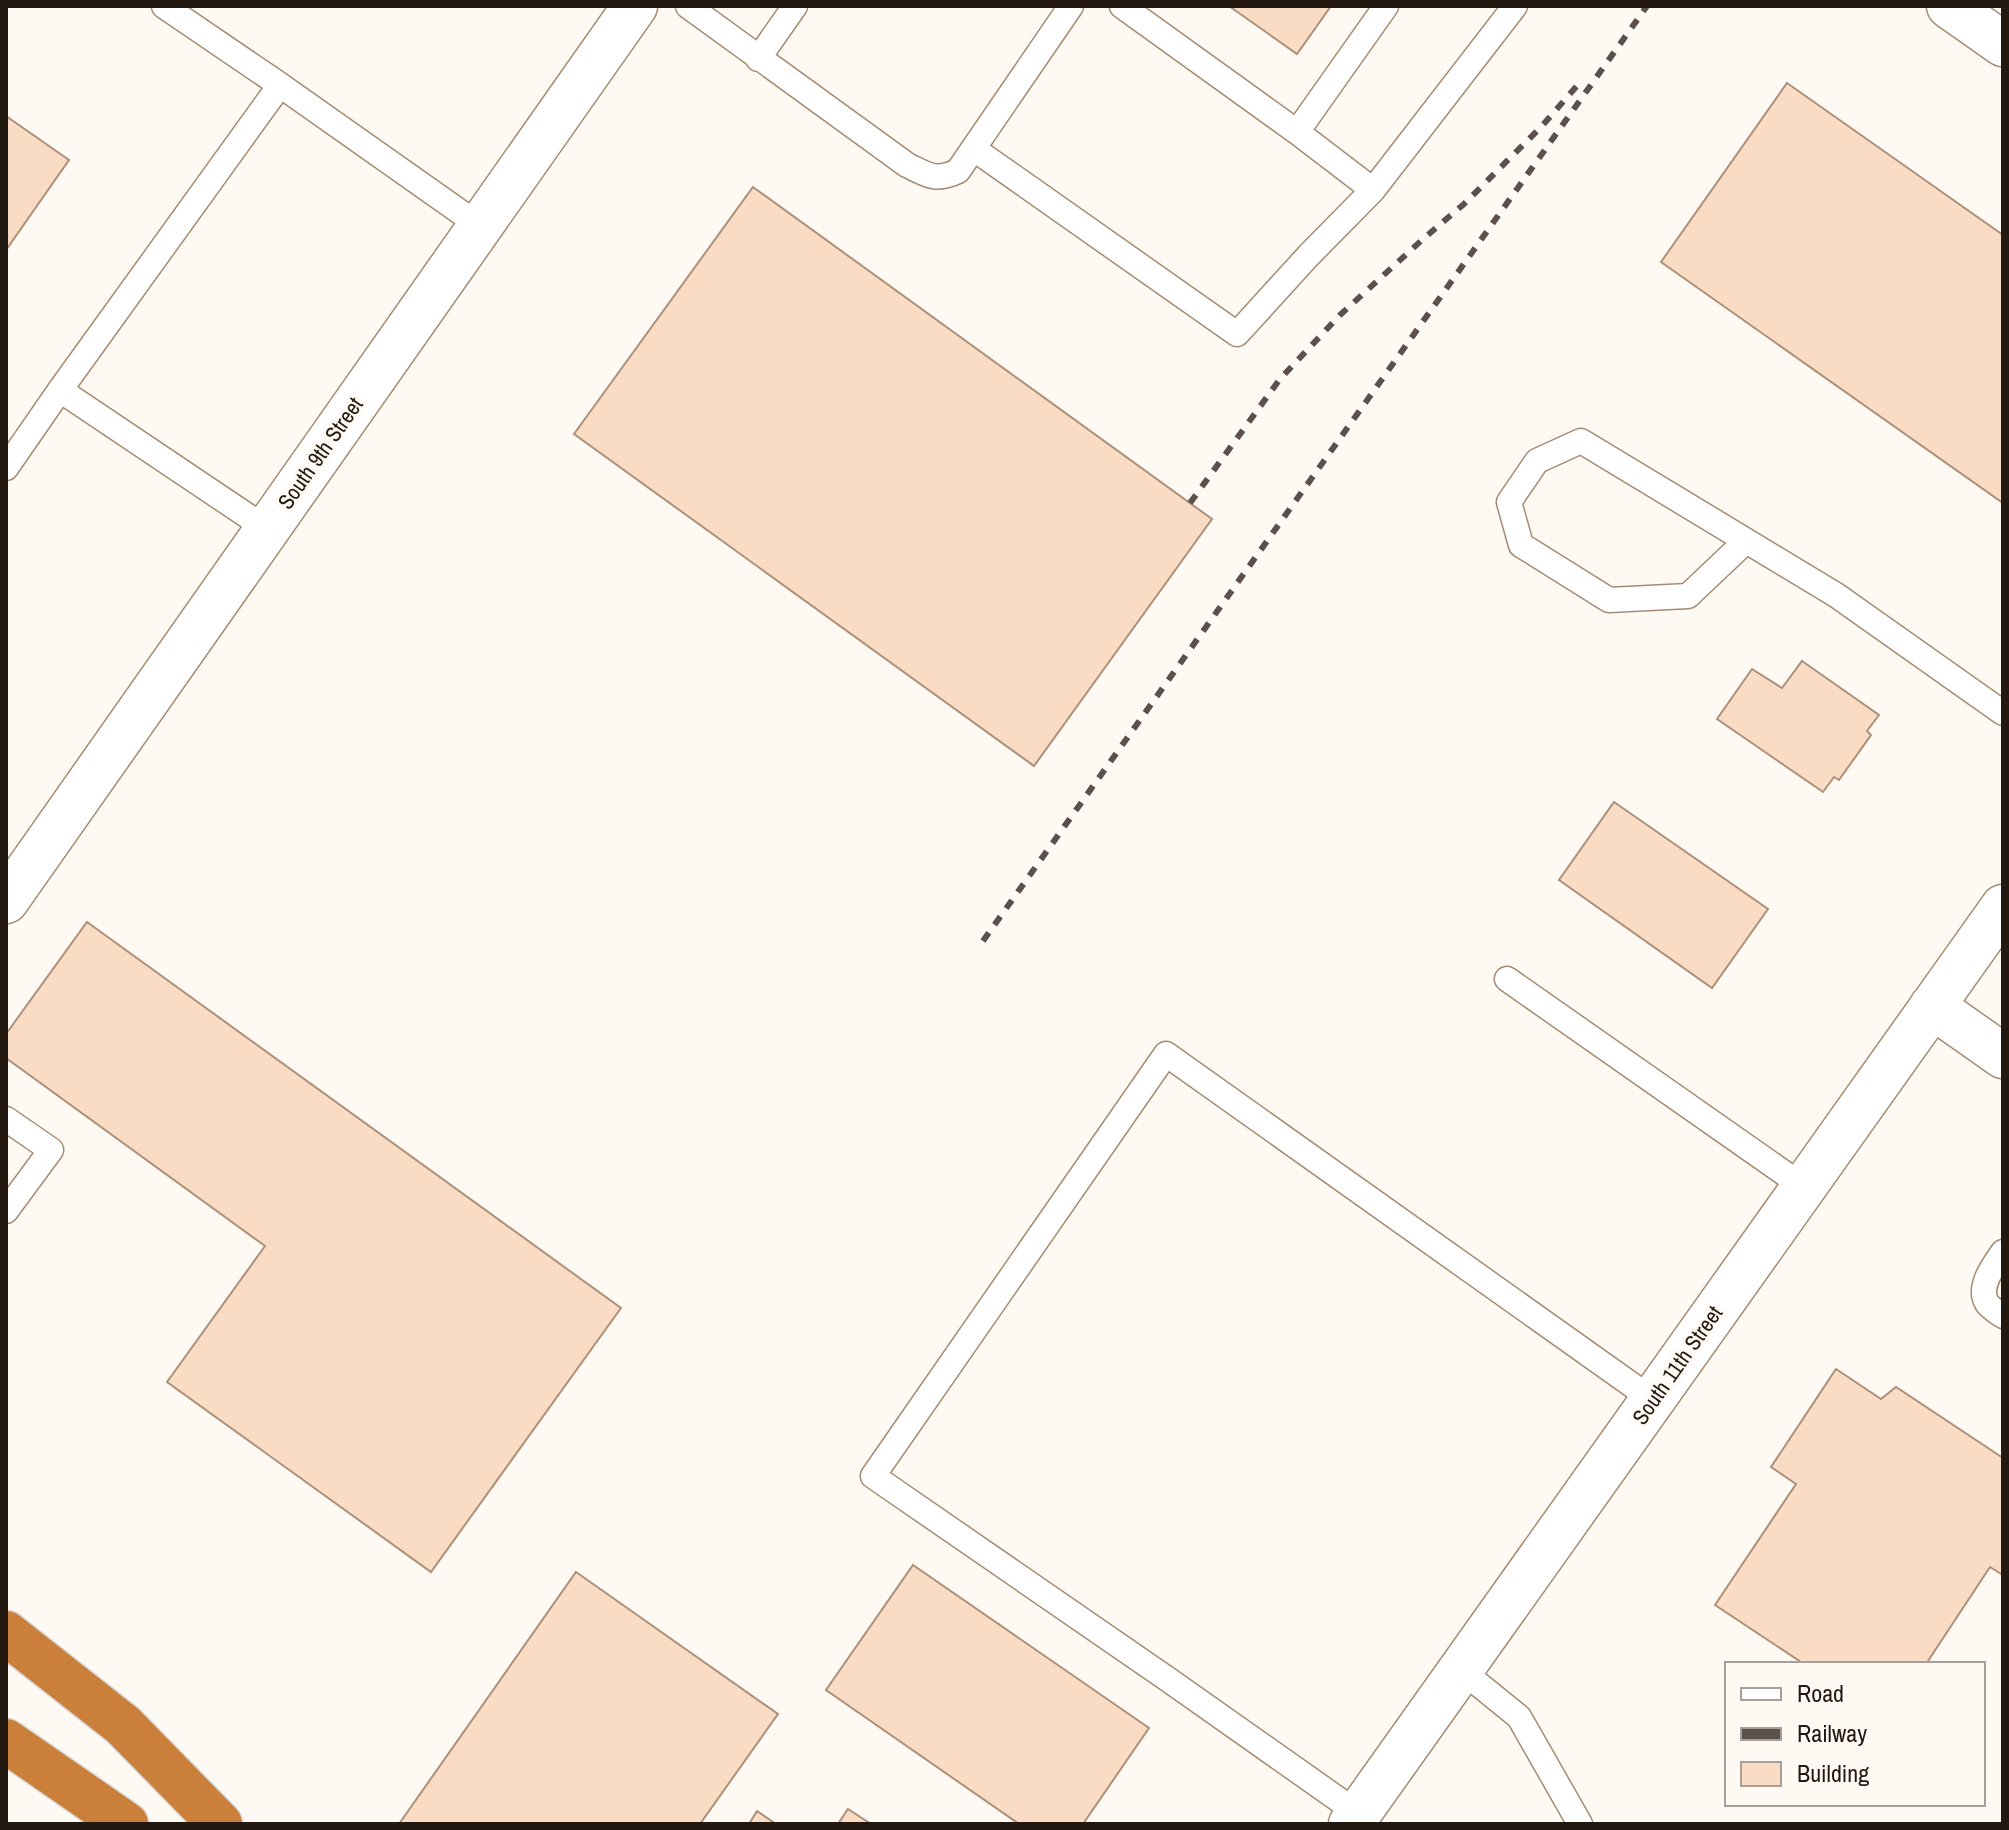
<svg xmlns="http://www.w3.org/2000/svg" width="2009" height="1830" font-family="'Archivo Narrow',sans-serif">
<rect width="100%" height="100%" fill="#fff9f4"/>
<path fill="#fadcc4" stroke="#ac907a" stroke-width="2" d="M1229,6H1331L1297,54Z
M1787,83L2003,235V503L1661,262Z
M6,116L69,160L6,250Z
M753,187L1212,519L1034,766L574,434Z
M1802,661L1879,715L1867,731L1871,735L1839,780L1834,777L1823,792L1717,719L1752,669L1782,688Z
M1614,802L1768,909L1712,988L1559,880Z
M87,922L621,1308L431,1572L167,1382L265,1246L6,1058V1034Z
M1836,1369L1881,1399L1896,1387L2003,1458V1575L1990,1567L1926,1664H1804L1715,1605L1796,1484L1771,1467Z
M913,1565L1149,1728L1083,1824H1019L826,1690Z
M576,1572L778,1714L700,1824H399Z
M848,1809L871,1824H838Z
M757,1811L776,1824H749Z"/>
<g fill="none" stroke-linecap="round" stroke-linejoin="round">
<defs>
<path id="lane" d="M164,6L280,85
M688,6L907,165C928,175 935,182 958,171L1071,6
M1122,6L1297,132L1373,190
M758,59L795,6
M1297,132L1386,6
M974,149L1237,334L1309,255L1373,190L1515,6
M60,390L280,85L480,226
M6,468L60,390L267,529
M1746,541L1688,596L1609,600L1521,545L1509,502L1537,461L1581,441L1836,595L2003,713
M1507,979L1804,1187
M6,1119L51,1150L6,1211
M2003,1252C1994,1265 1977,1287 1987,1303C1990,1308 1998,1312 2003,1316
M1461,1670L1519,1717L1580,1824
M1359,1814L1166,1678L873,1476L1166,1054L1653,1400"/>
<path id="street" d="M6,901L635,6
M1932,1006L2003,1056
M1351,1824L2003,907"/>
<path id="secondary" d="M1949,6L2003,44"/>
<path id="highway" d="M6,1633L123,1725L220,1824
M6,1741L126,1824"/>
</defs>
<use href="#lane" stroke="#a68b74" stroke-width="27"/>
<use href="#street" stroke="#a68b74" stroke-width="47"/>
<use href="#secondary" stroke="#a68b74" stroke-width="47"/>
<use href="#highway" stroke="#d8d6d4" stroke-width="47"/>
<use href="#lane" stroke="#fff" stroke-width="24"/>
<use href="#street" stroke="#fff" stroke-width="44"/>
<use href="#secondary" stroke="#fff" stroke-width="44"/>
<use href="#highway" stroke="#ca7f3a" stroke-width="44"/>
<path stroke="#5b514a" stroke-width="6" stroke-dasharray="10 10" stroke-linecap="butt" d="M1190,503L1280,379L1340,315L1422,240L1464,204L1541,127L1583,79
M983,941L1647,6"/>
</g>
<g text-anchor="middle" stroke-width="7" stroke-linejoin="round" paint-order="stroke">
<g font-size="22" fill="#241911" stroke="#fff9f4">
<text transform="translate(320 453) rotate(-55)" y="8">South 9th Street</text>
<text transform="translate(1677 1365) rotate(-55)" y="8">South 11th Street</text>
</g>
</g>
<rect width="2009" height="1830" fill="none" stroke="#241911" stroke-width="16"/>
<rect x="1725" y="1662" width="260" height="144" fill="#fff9f4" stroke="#a79f99" stroke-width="2"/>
<rect x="1741" y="1688" width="40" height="12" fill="#ffffff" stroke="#a79f99" stroke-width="2"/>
<text x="1797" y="1702" font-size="24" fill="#241911">Road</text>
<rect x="1741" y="1728" width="40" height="12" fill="#5b514a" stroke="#a79f99" stroke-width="2"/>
<text x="1797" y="1742" font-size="24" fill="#241911">Railway</text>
<rect x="1741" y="1762" width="40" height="24" fill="#fadcc4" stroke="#a79f99" stroke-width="2"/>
<text x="1797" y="1782" font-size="24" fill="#241911">Building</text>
</svg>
